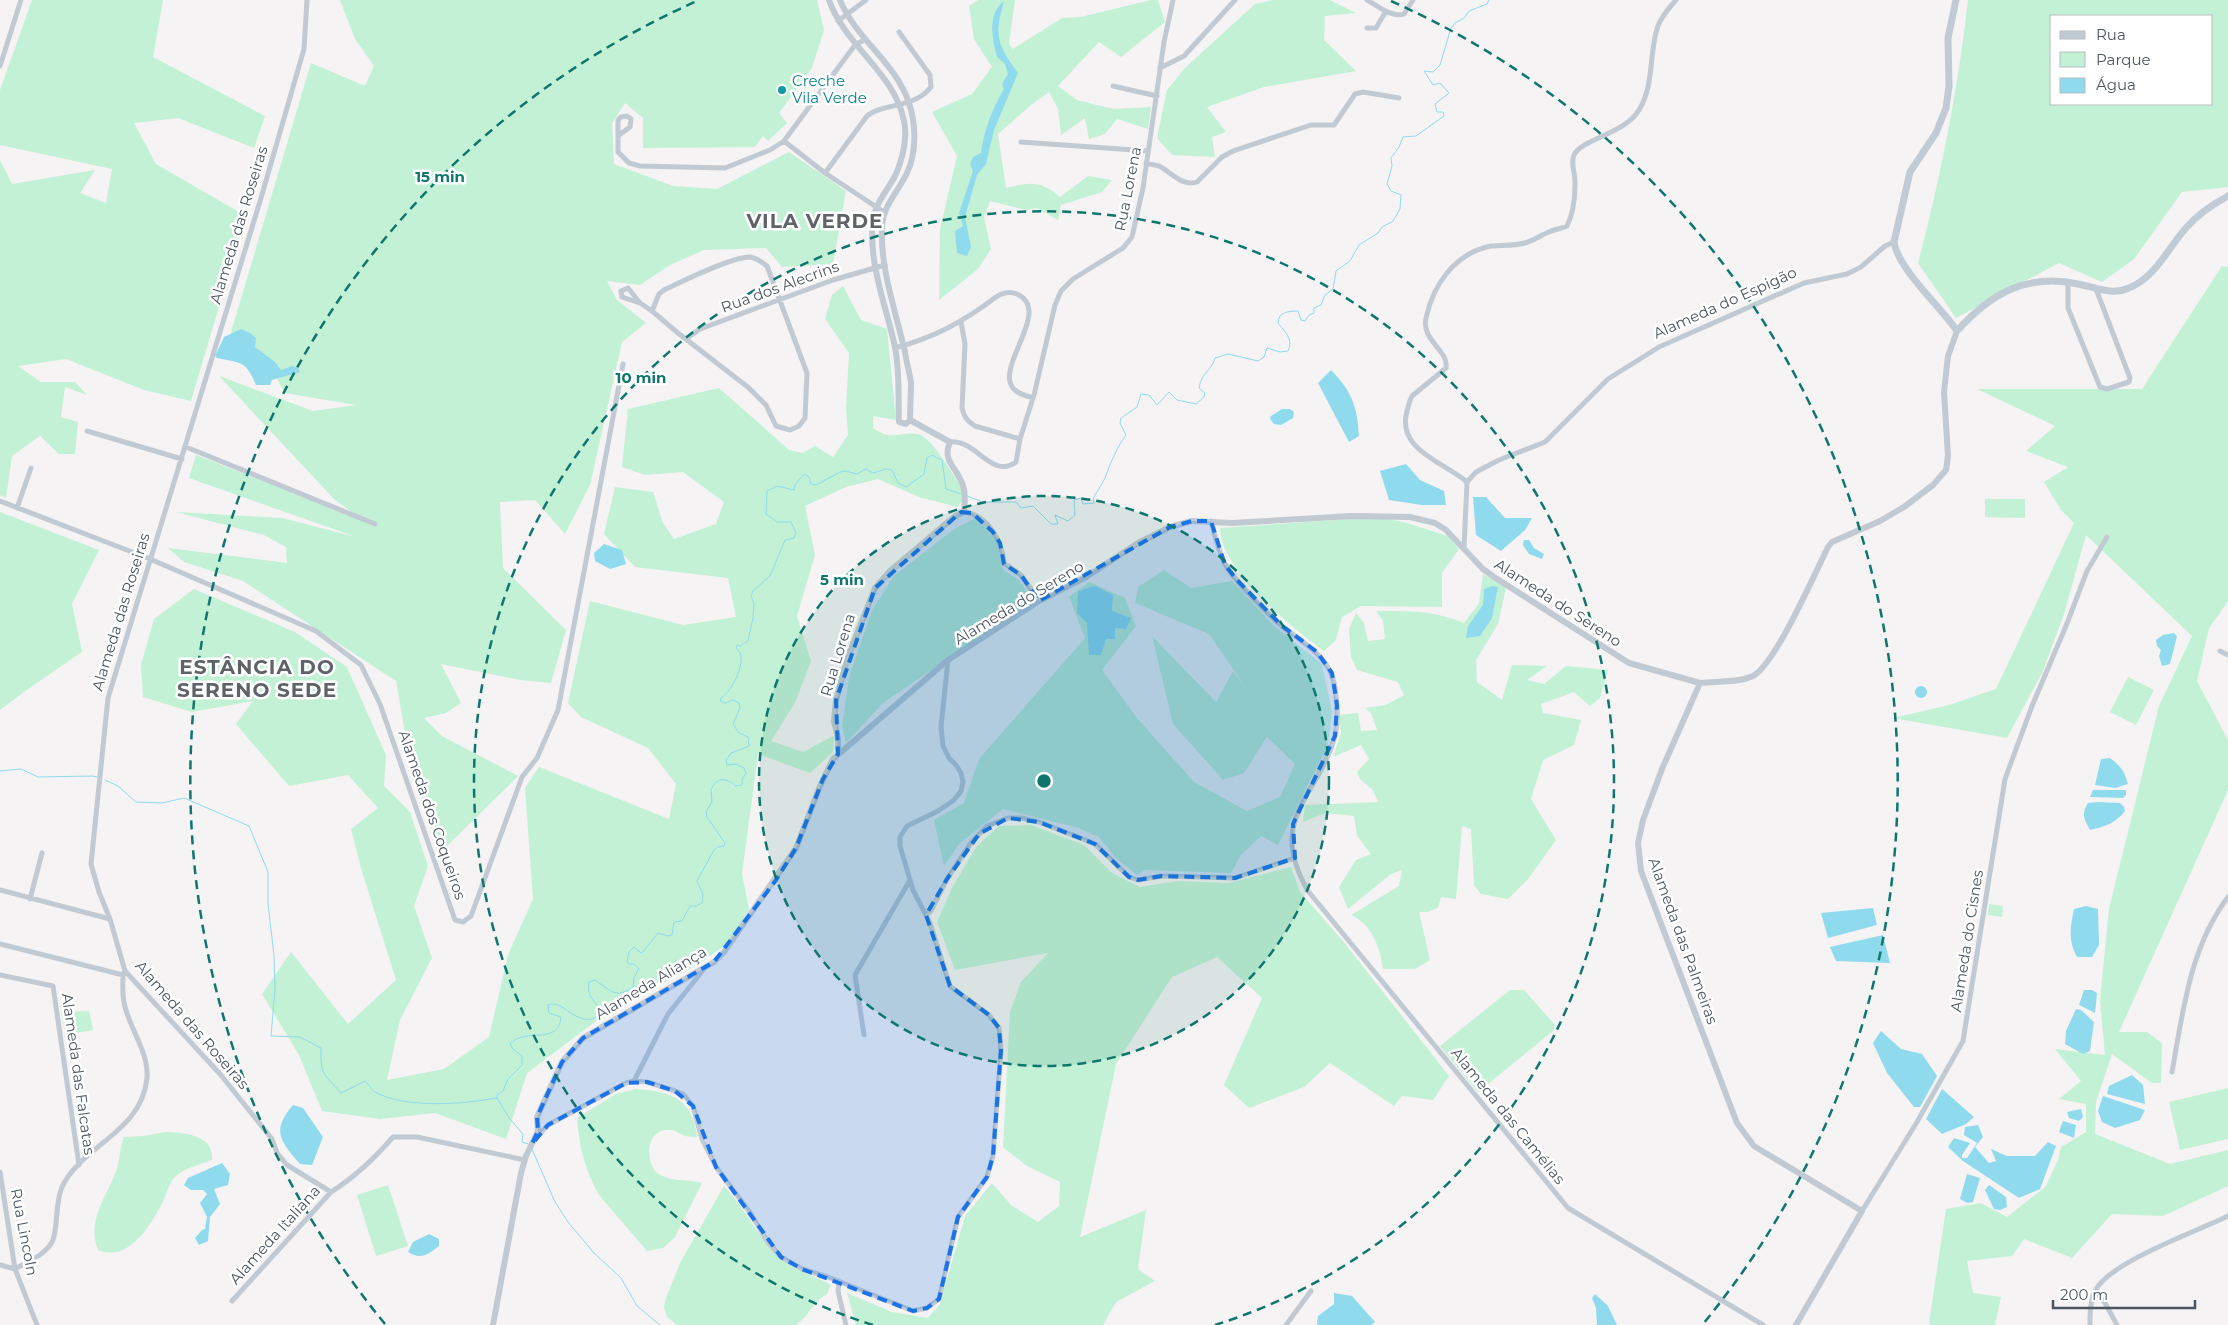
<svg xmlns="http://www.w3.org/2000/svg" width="2228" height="1325" font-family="Montserrat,sans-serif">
<rect width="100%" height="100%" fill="#f5f3f3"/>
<path fill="#c3f1d5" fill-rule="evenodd" d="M32,0H163L153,57L265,116L254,148L178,118L134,123L156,164L246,216L191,401L144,390L66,359L18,366L41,382H75L87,395L65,387L61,417L78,422L75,454H59L40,436L12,456L6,498L0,495V160L12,184L95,170L80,193L106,203L112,169L0,145V90Z
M340,0H817L824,30L812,68L779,113L787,123L768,141L763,136L755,147L643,148V118L625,103L612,123L614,164L673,186L717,189L789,152L846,191L833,264L782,267L766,248L704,250L670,265L640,285L607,281L617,300L646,323L622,342L590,485L565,534L535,500L500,502L503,568L566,630L551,683L520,680L441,664L461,703L446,713L424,718L442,736L518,776L443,850L413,778L396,681L243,581L184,562L168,548L287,563L286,547L264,535L176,512L282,518L356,537L189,478L196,455L362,519L335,500L219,376L313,411L356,405L285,393L268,363L229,339L311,63L365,86L374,66L355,39Z
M978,0H1015L1009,44L1013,49L1062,18L1081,17L1151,0H1158L1165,22L1121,57L1099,42L1058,86L1077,100L1113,109L1151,107L1148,129L1117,119L1105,134L1089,139L1085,118L1061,135L1058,109L1049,92L1031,105L998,134L1006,188C1030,182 1040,180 1060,197L1088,176L1112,180L1102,192L1061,205L1058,220L1037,208L1026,210L990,201L984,217L991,249L978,269L939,300L940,229L957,156L932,112L972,94L992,67L974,39L969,6Z
M1273,0H1330L1356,13L1325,16L1324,40L1356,71L1264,87L1207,107L1226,132L1212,137L1215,157L1172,155L1157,138L1167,90L1185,68L1255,4Z
M1968,0H2228V187L2182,192L2134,259L2102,282L2059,263L1956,318L1918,263C1941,176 1958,89 1968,0ZM2052,16H2212V104H2052Z
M2222,266L2228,267V601L2209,628L2197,681L2228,740V790L2119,1032H2147L2162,1043L2161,1083H2152L2112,1054L2096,1102L2095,1134L2170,1164L2228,1150V1186L2163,1216L2112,1214L2072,1258L2024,1239L2012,1256L1967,1261L1973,1293L2001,1297L1995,1325H1931L1929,1323L1946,1209L1981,1203L2007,1217L2046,1186L2058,1160L2061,1147L2086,1132V1104L2059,1099L2081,1081L2055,1049L2105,1055L2100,1000L2109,909L2159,706L2192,636L2086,535L2064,614L2042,673L2007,738L1893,718L1949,705L1996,689L2074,523L2061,510L2044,482L2068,467L2026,451L2055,426L1977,389H2142Z
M843,286L861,320L887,329L896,420L873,416V428C892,442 900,431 918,434C933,437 956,481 966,494L958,507L919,497L878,479L846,487L805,506L815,555L797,616L811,661L795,703L771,741L803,752L835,735L833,752L810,773L758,754L742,874L749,909L731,941L696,966L612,1009L527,1073L506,1139L435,1113L380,1119L322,1111L299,1055L262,994L291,952L348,1024L396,980L361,868L351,829L378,808L348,775L289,786L236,724L253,701L192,712L143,697L141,665L154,619L194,589L295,632L347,667L386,755L384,786L410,812L428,866L414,906L432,958L400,1020L387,1080L444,1069L489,1037L508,955L533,899L525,788L539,767L669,819L676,784L648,748L581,717L568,703L590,601L683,625L736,617L728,578L635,567L604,534L615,487L653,492L663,523L674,539L716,524L724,502L683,472L645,475L622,467L628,409L719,388L789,450L803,453L815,446L833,457L848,435L846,408L849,353L825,319L832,295Z
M1985,499H2025V518L1985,517Z
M0,512L99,550L72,604L82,652L28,689L0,710Z
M977,517L997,541L1003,570L1019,580L1033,601L883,703L846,743L842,726L849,677L872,610L894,576L953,530Z
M1378,517L1403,522L1448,536L1459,549L1442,573V607L1361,606L1342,617L1336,640L1324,651C1291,627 1221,571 1220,528Z
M1164,570L1191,588L1232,581L1274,626L1322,664L1332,712L1328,745L1278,845L1261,836L1241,855L1231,873L1145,870L1137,875L1116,858L1099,837L1076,827L1003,809L959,844L944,866L934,820L964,803L979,759L1085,638L1069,597L1089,582L1125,598L1136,626L1102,670L1137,718L1194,782L1247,811L1280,797L1295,764L1267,737L1244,773L1223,780L1173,724L1152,636L1216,702L1233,671L1246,688L1209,634L1135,603L1138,587Z
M1483,574L1506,588L1498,624L1476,660L1477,682L1502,700L1512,665L1547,666L1527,680L1544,684L1566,666L1608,670L1600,698L1590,706L1574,692L1541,704L1543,713L1581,720L1574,745L1543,760L1531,799L1556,840L1528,879L1508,899L1481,894L1474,885L1471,829L1462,826L1456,899L1441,897L1438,908L1427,912H1419L1430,960L1415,969H1383C1380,948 1373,925 1351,915L1399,886L1402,870L1391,874L1348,909L1339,887L1356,860L1371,854L1357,836L1354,816L1325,813L1303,822L1305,805L1378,802L1373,790L1360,779L1357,772L1369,759L1361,745L1333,757L1341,733L1339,715L1358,713L1361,731L1377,730L1371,713L1365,708L1386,705L1404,695L1398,682L1357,670L1351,657L1349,629L1356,613L1364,623L1368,641L1385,639L1383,621L1376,611C1408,611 1433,610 1464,623L1479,603Z
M2128,677L2154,690L2136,725L2110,712Z
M1031,825L1084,845L1112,873L1140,887L1178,881L1228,883L1291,867L1300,892L1343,941L1449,1076L1433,1100L1402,1096L1394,1106L1330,1063L1304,1087L1249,1108L1224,1085L1262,998L1217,957L1172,977L1116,1064L1080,1237L1146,1210L1138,1269L1155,1281L1116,1302L1103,1325H856L847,1293L892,1312L928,1318L940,1304L965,1216L992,1183L1011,1205L1038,1222L1059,1206L1060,1182L1027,1166L1003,1147L1010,1012L1021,982L1048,953L955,970L937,922L952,888L976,847L999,826Z
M1989,904L2003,906L2002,917L1988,915Z
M1510,990H1524L1555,1025L1553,1031L1478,1092L1440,1046Z
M89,1011L93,1030L65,1035L61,1012Z
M2228,1088V1139L2180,1150L2169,1102Z
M635,1089C670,1091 693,1098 697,1137C694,1137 689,1137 685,1136C679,1134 675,1129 667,1130C645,1130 644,1166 660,1175C674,1182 688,1179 702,1183L675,1237L663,1248L647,1251L599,1195C585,1171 579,1145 577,1118L616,1094Z
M165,1132C183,1132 215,1135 212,1160C199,1165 183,1168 174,1178C169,1184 167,1192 164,1199C152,1224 129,1263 98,1250C86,1219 108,1196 117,1168C120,1157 120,1147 124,1137L144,1136Z
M388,1185L408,1246L376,1256L357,1195Z
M724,1186C747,1210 761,1245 788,1264C801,1273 818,1277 831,1285L827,1294C813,1301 810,1315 796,1325H677L667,1317L664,1307L666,1298L680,1263Z"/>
<path fill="#90daee" d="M1004,1C994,37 997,44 1018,73L994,130L986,164L977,175L965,217L971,247L967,256L957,253L955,231L963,226L959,213L973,171L970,164L973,157L981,153C984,130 992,109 1004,89L1002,84L1008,74L1005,64L997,57C992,39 987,14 1004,1Z
M241,329L250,333L256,338L255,347L275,362L281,370L292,366L298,368L300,372L272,380L270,385H256C246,360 240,363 217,358L215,356L224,337Z
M1331,370C1352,392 1357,405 1359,436L1349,442L1318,383Z
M1282,409H1290L1294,412L1293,418L1281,425L1274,424L1270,419L1271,416Z
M1406,464L1420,480L1444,491L1446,505H1422L1389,500L1380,471Z
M1473,497H1486L1505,518H1532L1525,530L1501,551L1476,535Z
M1524,540H1529L1534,548L1544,554L1542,559L1529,554L1523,545Z
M604,544L622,550L626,564L610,569L595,561L594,553Z
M1095,586L1113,595L1112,611L1131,618L1126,629L1115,628V639H1106L1101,655H1089L1087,623L1077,613L1078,591Z
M1493,586L1498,587L1492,618L1480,636L1466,638L1468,626L1483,605L1484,589Z
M2174,633L2177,636L2170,664L2162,666L2159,656L2161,650L2157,646L2156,640L2163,635Z
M1915 692a6 6 0 1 1 12 0a6 6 0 1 1-12 0Z
M2110,758C2120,765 2125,772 2128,784L2115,788L2095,785L2101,759Z
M2093,790H2126V795L2123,798L2090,797Z
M2098,802L2120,803L2124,807L2125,811C2116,823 2104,827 2090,830C2084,819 2081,814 2088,803Z
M2086,906L2098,909L2099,945L2092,957H2077C2068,940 2070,928 2074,909Z
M1873,908L1877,925L1828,938L1821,913Z
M1883,935L1890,963L1836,961L1830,947Z
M2084,990H2092L2097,993L2095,1013L2079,1005Z
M2076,1009L2081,1010L2094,1022L2090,1051L2083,1054L2065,1044L2066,1031Z
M1881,1031L1901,1049L1922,1054L1937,1076L1920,1107H1914L1887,1073L1873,1043Z
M2132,1075L2143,1085L2145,1104L2107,1094L2109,1086Z
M1942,1089L1974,1117L1966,1124L1942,1134L1926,1119Z
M2103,1096L2145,1110L2140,1120L2115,1128L2102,1122L2098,1111Z
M293,1105L303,1108L323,1137L312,1165L300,1164C280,1141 271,1131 293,1105Z
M2081,1109L2083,1117L2079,1121L2069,1118L2067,1112Z
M2063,1121L2076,1125L2074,1138L2059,1132Z
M1978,1125L1983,1137L1975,1147L1989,1163L1996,1161L1991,1149L2007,1156H2035L2048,1142L2056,1146L2040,1189L2019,1198L1963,1161L1948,1147L1954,1138L1970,1143L1962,1155V1158H1967L1977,1143L1964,1135L1965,1127Z
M222,1163L230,1174L228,1185L214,1189L220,1204L210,1217L208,1241L199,1245L195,1238L202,1230L205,1229L207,1217L200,1203L207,1194L203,1190H191L184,1185L188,1178Z
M1967,1174L1980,1178L1973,1202L1967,1203L1960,1199Z
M1989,1185L2006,1197L2007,1207L2000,1210L1994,1209L1985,1190Z
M429,1234L439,1239V1246C428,1255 420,1260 408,1252L413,1242Z
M1334,1293L1352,1296L1375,1322L1371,1325H1317L1318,1316L1334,1304Z
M1595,1294L1608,1306L1617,1325H1597L1596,1308L1592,1298Z"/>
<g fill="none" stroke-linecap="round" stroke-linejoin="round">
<path stroke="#90daee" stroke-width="1" d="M967,496L983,502H1016L1021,508L1033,506L1051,524H1058L1055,515L1068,521L1075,515L1074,500L1081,498L1083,504L1094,503L1093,499C1096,492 1102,485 1105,478C1110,464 1117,447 1126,435L1120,423L1121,418L1137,407L1141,394L1149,395L1157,405L1169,392L1177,400L1196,404L1204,397L1205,393L1199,388C1202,371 1211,372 1215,358L1228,354L1258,361L1264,357L1267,348L1280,352L1288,351C1294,339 1284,331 1278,323C1278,312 1289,311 1298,311L1301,320L1305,321L1309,315L1314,313V308L1321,305L1325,295L1333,289L1336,271L1350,261L1359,245L1378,233L1382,227L1393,221L1400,209L1401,195L1391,191L1387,184L1392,166L1391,158L1399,147L1403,137L1416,136L1444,116L1443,112H1437L1435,104L1449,93L1440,83L1433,85L1424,71L1433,72L1440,65L1451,28L1455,23L1464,18L1469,11L1487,4L1489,0
M0,771L21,769L38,777L92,776L97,777
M105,780L118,786L136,802L162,803L184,798L249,826L268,872V904L274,955L275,989L271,1036L300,1037L321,1048C320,1076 324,1073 341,1093L365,1081C368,1084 372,1090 375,1092C406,1109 463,1104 497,1098
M528,1144L522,1142L523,1134L509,1118L496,1096L503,1091L508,1079L522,1065V1056L513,1049L510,1044C525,1027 559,1046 561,1017L549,1013L548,1005C562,998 577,1028 597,1017L600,1008C592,1000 587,994 589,982L595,980C609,989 615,1000 633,987L634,978L639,969L634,964H629L627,962L629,952L634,947L641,953L644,951L658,933L668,936L672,935L674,922L682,921L690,906H696L702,903L703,894L697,881L714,850L718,847L724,846L725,843L707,817L706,812L712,802L711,790C716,777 727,777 735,786L742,785V780L746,773L744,768L736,764L727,765L726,760L731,753L749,746L748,737L739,733L733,724L740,708L739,703L733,700L725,703L720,701L721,698C732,691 750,658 736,648L737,645L740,646L748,641L753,618L754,603L751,596L753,591L770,576L785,540L794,538L796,533L791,522H777L766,514L767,491L777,486L794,490L795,485L804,474L809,477L811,484L816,485L840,472L845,471L857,474L866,469L873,473L886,469L892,470L898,483L906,487L924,474L927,458L932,455L942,460L946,489L961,494
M532,1149L555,1202L568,1222L594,1253L621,1278L637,1306L660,1325"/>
<path stroke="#c1cad2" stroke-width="5" d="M307,0L304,49L261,198L108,698L91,864L99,892L110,919L125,971L220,1074L272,1139L277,1153L287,1165L331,1192
M1367,0C1378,6 1392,18 1404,14L1413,0
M838,21L866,0
M1367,28H1376L1386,11
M0,66L21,0
M1160,68L1184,56L1235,0
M1113,86L1157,96
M619,135L630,127L631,119L627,116L621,117L618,120V152L629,163L640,166L725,168L770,150L784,141L855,45L864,40
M784,141L825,173L884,212
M1021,142L1148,151
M1146,163C1150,164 1155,165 1159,166C1171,172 1182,187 1197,182L1222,157L1233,151L1311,125H1334L1355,94L1363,92L1399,98
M825,173L867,116C882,103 914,109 931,87L930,75L899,32
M2068,282V308L2100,387L2107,389L2129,382L2130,378L2096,289
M640,303L628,288L621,291L622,297L640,303L652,311L678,333L749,388L766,405L776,426L790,430L799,426L805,418L807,373L767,266C762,262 757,258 750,257C731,257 683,281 664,290L659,294L652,311
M961,322L965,344L962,408C964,417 967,421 975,426L1020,439
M686,339L700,329L833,280L885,265
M895,348C935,337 963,322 996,297C1002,293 1010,291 1017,294C1053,310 995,366 1013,388C1018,394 1026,396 1033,398
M87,431L182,459
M950,442C976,439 992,480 1016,462L1020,439L1034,395L1055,305L1061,291L1073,279L1123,248L1132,237L1143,188L1164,42L1173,0
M186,447L375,524
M1467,482C1444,462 1396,450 1407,411C1409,405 1409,401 1412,396L1446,368C1449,350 1421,341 1426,318C1433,285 1455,253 1491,246C1502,245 1514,246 1525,243C1533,241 1541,235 1549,232C1555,229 1561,229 1567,226C1573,214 1575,198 1575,185C1576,175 1570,164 1574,155C1581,139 1625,134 1639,110C1654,86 1649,55 1657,29C1660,18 1669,8 1676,0
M0,501L150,559L316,631L361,665L380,704L455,920L463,922L471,916L522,777L537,758L558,710L623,364
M17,508L31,468
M964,512C988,515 1002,541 1004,563L1021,575L1039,601
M1211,521C1215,535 1218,551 1225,564C1234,580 1268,614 1282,626C1304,644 1330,656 1335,687C1337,703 1339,720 1335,736C1318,798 1266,818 1308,891L1568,1208L1763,1325
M1464,548L1467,482L1476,472L1499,460L1545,442L1608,379L1659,347L1804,283L1847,274L1861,267L1885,246L1894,242
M2220,651L2228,655
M0,890L110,919
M30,899L42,853
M926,915L931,911L947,879L971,843L987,826L1008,818H1021L1039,822L1095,844L1129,877L1138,880L1162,876L1235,878L1295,858
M0,944L123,975L124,972
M0,975L53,986L79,1165
M864,1035L855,975L910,880
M2172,1072C2183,1011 2190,947 2228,897
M634,1081L668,1014L704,969
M535,1139L548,1125L626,1083L634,1081L647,1082L675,1091L683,1094L693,1106L702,1139L716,1167L751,1214L767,1241L781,1257L802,1269L828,1277L913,1311L927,1308L939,1299L958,1217L987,1177L993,1156L1001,1050L999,1028L989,1015L950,986L930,923L913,890L900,846V837L907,826L938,811L954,800L961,791L963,782L961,773L956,765L949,758L943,746L941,727L948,660
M0,1172L15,1269L37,1325
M1862,1211L1917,1122L1963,1041L2005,779L2032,706L2066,626L2087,571L2107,537
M0,1265L15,1269C27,1262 45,1255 52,1242C58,1232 55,1202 62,1187C82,1145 142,1132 147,1078C149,1051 128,1027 124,1002C122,993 123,984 123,975
M839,1282L838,1291L846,1325
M2095,1291L2105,1303L2117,1325
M232,1301L331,1192C355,1177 374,1159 393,1137H417L525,1160
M1286,1325L1311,1291
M2090,1325C2090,1314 2090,1301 2095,1291C2109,1262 2198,1231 2228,1216"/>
<path stroke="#c1cad2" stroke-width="6" d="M829,0C845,46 895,73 904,121C908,138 902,161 895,176C887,191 875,204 873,220C868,263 886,305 895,347C900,372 898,397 899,422L906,424L910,420C910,408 911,395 911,383C910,374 907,365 906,357C897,314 880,271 882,227C883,205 898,192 907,173C917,152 916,124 909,103C896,63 856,39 840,0
M838,754V738L834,721L836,700L847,659L875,588L890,571L955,516L964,512C965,502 966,490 961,481C955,466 942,460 950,442L910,420
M493,1325L521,1173L526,1156L538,1131L537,1117L562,1062L583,1038L714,962L724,952L796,848L820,786L833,759L948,660L1039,601L1086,577L1138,543L1170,527L1192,521L1232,523L1352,516L1410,517L1435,523L1446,530L1483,569L1494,577L1629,663L1700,683
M1796,1325L1862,1211L1754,1146L1737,1123L1641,871L1638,843L1643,820L1662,769L1700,683C1716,681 1738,683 1753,676C1775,665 1815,573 1828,547L1832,542L1880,521L1904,507L1933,485L1946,470L1948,456L1944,392L1948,356L1957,331"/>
<path stroke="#c1cbd6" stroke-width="7" d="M1956,0L1948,38L1949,86L1946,108L1936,133L1910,172L1894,242C1898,269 1941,307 1957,331C1990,294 2026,273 2078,284C2095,287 2111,296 2129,288C2155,278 2168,248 2186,228C2197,215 2213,204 2228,196"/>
</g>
<path fill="#1a73e8" fill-opacity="0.2" stroke="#1a73e8" stroke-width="4" stroke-dasharray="10 6" stroke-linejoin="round" d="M961,512L972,513L993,532L1000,543L1004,564L1021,575L1039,601L1170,527L1192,521H1211L1225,565L1237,580L1281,625L1317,652L1332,673L1337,705L1335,736L1293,824L1295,858L1235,878L1162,876L1138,880L1129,877L1095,844L1039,822L1008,818L979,834L947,879L926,915L950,986L989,1015L999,1028L1001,1050L993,1156L987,1177L958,1217L939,1299L927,1308L913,1311L802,1269L781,1257L716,1167L693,1106L675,1091L647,1082L626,1083L548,1125L532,1144L538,1131L537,1117L562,1062L583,1038L714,962L776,880L796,848L823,779L838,754L836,700L875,588Z"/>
<circle cx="1044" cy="781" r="285" fill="#0f766e" fill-opacity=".12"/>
<g fill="none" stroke="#0f766e" stroke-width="2.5" stroke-dasharray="9 6">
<circle cx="1044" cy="781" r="285"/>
<path d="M873 1325A570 570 0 1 1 1215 1325"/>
<path d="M385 1324A854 854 0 0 1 697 1M1391 1A854 854 0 0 1 1703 1324"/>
</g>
<circle fill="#0f9aa8" stroke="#fff" stroke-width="2" cx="782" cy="90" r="5"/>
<g text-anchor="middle" stroke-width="5" stroke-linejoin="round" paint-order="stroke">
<g font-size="15" fill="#0d838f" stroke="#fff" text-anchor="start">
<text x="792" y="86">Creche<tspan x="792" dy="17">Vila Verde</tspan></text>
</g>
<g font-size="15" fill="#4a5661" stroke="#fff">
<text transform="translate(1128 189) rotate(-79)" y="5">Rua Lorena</text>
<text transform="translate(239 225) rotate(-73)" y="5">Alameda das Roseiras</text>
<text transform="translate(780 287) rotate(-20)" y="5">Rua dos Alecrins</text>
<text transform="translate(1725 303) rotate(-24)" y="5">Alameda do Espigão</text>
<text transform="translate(1019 603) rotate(-31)" y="5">Alameda do Sereno</text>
<text transform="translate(1558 603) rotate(33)" y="5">Alameda do Sereno</text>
<text transform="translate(121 612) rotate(-73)" y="5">Alameda das Roseiras</text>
<text transform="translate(838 655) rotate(-73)" y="5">Rua Lorena</text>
<text transform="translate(432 815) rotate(71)" y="5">Alameda dos Coqueiros</text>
<text transform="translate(1683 941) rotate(70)" y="5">Alameda das Palmeiras</text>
<text transform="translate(1967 941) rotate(-81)" y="5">Alameda do Cisnes</text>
<text transform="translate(651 983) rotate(-31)" y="5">Alameda Aliança</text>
<text transform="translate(192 1025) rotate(49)" y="5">Alameda das Roseiras</text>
<text transform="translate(78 1074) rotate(82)" y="5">Alameda das Falcatas</text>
<text transform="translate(1508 1116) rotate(51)" y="5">Alameda das Camélias</text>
<text transform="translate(24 1232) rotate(79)" y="5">Rua Lincoln</text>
<text transform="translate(275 1235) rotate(-48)" y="5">Alameda Italiana</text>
</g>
<g font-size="20" font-weight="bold" letter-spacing="1" fill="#5f6368" stroke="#fff">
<text x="815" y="228">VILA VERDE</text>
<text x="257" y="674">ESTÂNCIA DO<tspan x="257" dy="23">SERENO SEDE</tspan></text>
</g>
</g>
<circle cx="1044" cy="781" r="8" fill="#0f766e" stroke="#fff" stroke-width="2.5"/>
<g font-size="15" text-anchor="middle" font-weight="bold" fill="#0f766e" stroke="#fff" stroke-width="5" stroke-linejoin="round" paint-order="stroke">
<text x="440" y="182">15 min</text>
<text x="641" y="383">10 min</text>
<text x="842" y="585">5 min</text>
</g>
<rect x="2050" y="15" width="162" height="90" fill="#ffffff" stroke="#b7bbc0"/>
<rect x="2060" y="31" width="25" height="8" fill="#c1cbd6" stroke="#b7bbc0"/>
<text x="2096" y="40" font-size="15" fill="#4a5661">Rua</text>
<rect x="2060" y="52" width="25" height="15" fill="#c3f1d5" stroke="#b7bbc0"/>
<text x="2096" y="65" font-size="15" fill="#4a5661">Parque</text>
<rect x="2060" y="78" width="25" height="15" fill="#90daee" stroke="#b7bbc0"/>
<text x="2096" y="90" font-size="15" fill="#4a5661">Água</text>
<path d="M2053 1300v8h142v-8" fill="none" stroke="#4a5661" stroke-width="2.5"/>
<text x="2060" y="1300" font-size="15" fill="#4a5661" stroke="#ffffff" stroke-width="4" paint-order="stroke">200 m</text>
</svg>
